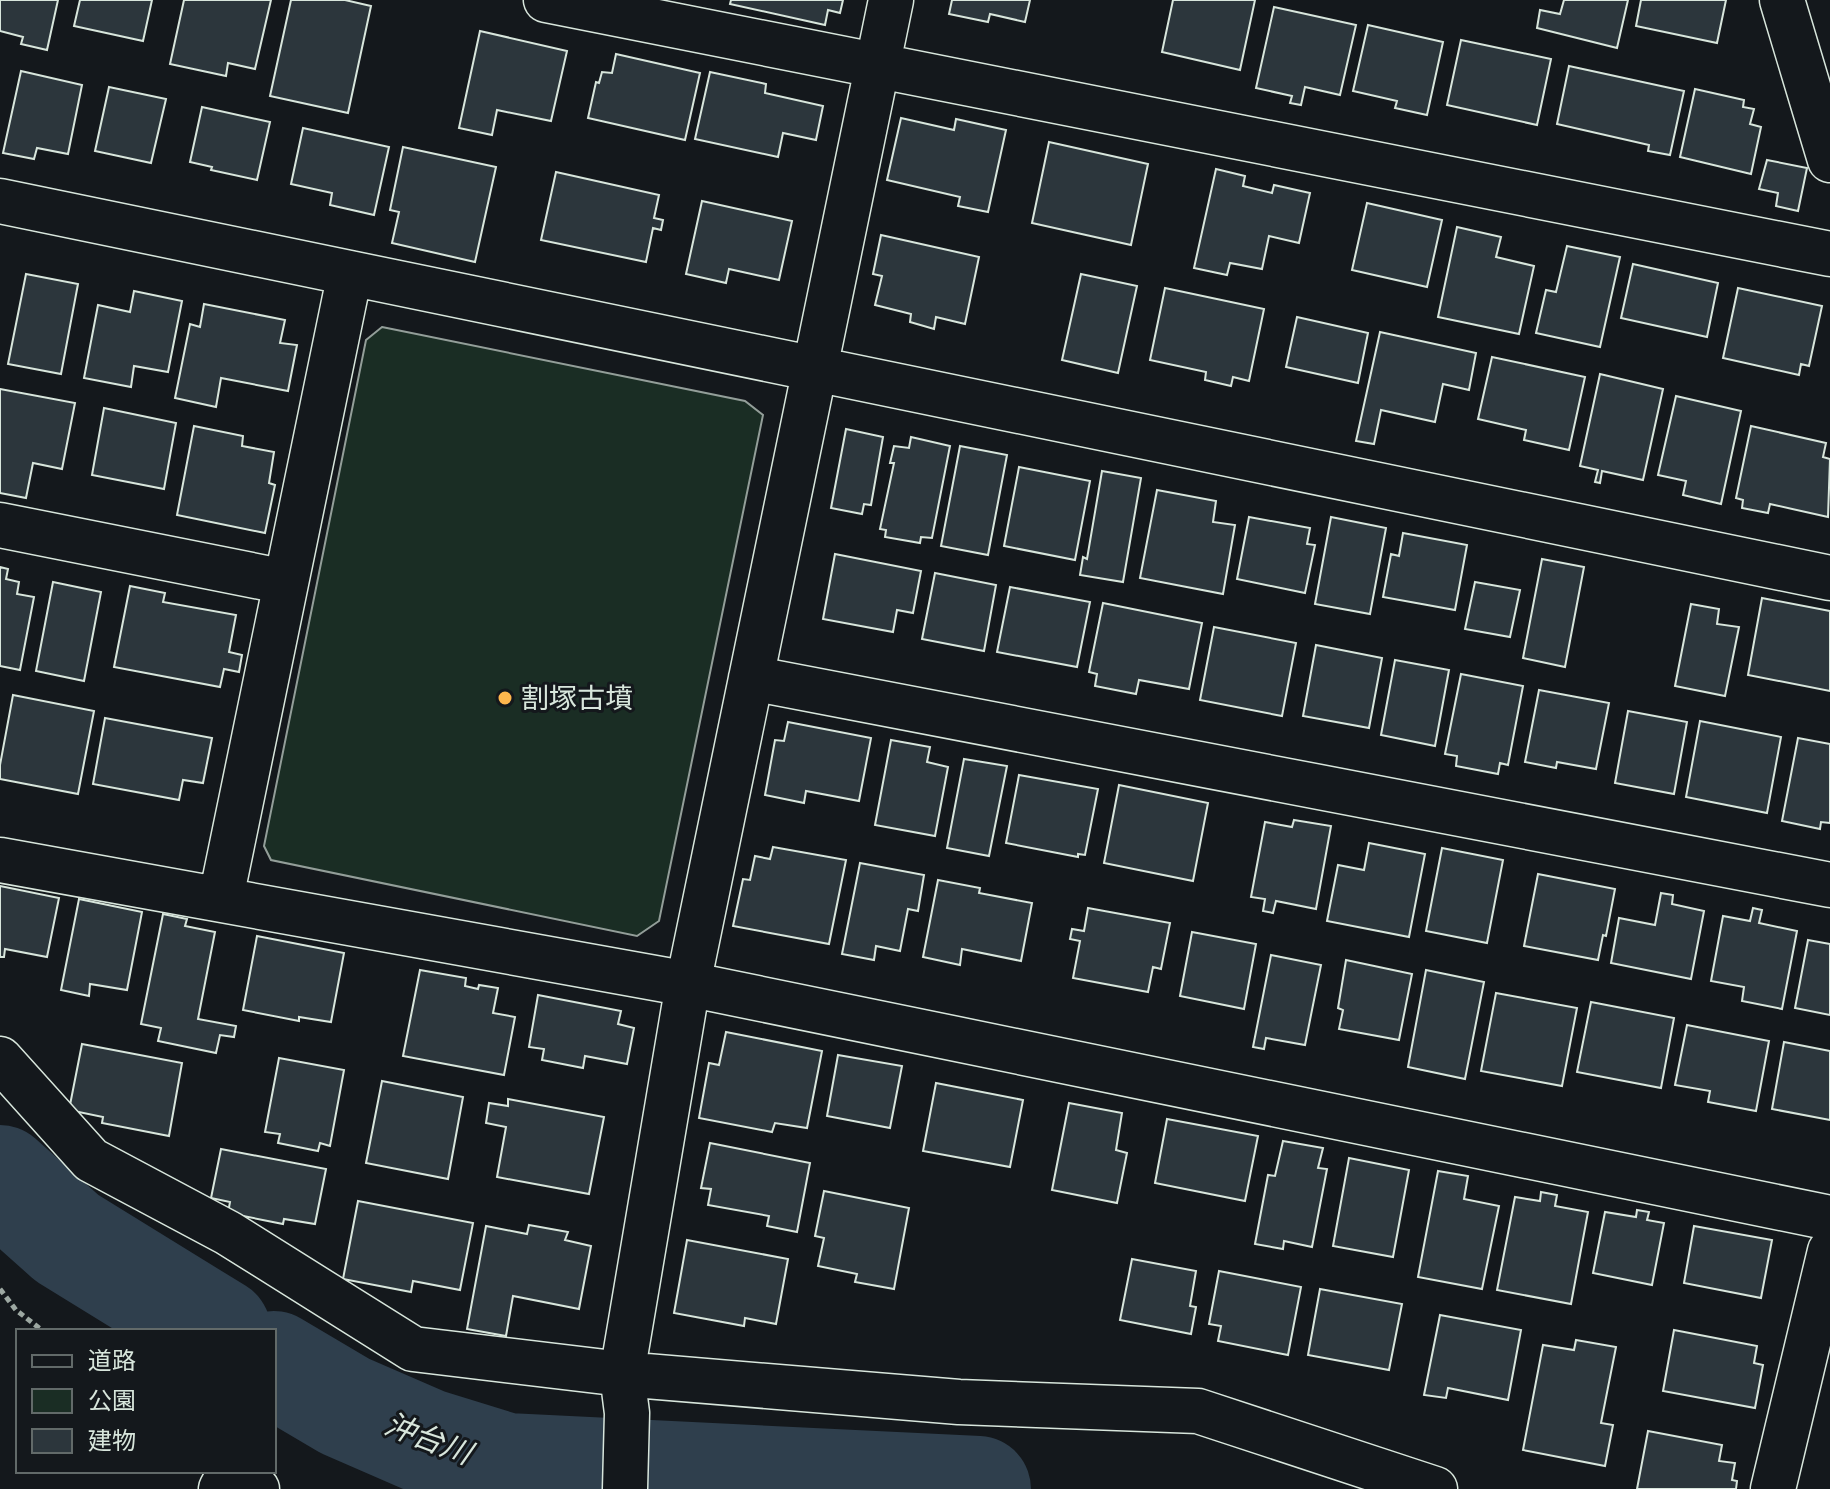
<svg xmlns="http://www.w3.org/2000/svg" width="1830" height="1489" font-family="Quicksand,'Noto Sans JP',sans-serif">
<rect width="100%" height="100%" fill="#14181c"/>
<path fill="#1a2d24" stroke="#939e99" stroke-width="2" d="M382,327L745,401L763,415L659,921L637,936L271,860L264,846L366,340Z"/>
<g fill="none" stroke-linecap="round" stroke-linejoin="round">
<path stroke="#2f3f4d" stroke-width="106" d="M0,1178L67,1238L218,1331
M274,1364L345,1406L428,1442L506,1466L978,1489"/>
</g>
<path fill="#2c363c" stroke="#d8e6dc" stroke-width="2" d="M0,0H58L47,50L21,44L23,37L0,31Z
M80,0H152L143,41L74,26Z
M184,0H271L255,69L228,63L226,76L170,64Z
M291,0H345L371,6L348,113L270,96Z
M731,0H843L840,13L828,10L825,25L730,4Z
M952,0H1030L1025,22L990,14L988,22L949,14Z
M1173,0H1255L1240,70L1162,52Z
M1564,0H1628L1617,48L1537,28L1540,10L1560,14Z
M1641,0H1726L1717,43L1636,26Z
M1274,7L1356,25L1340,95L1305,87L1301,105L1290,103L1292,96L1256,88Z
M1368,25L1443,42L1427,115L1395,108L1397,101L1353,91Z
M480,31L567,51L551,121L497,110L492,135L459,128Z
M1461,40L1551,59L1537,125L1447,105Z
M616,54L700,73L685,140L588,118L596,82L599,83L602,72L612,73Z
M1569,66L1684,91L1670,155L1648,151L1649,145L1557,124Z
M21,71L82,85L68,154L37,148L34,159L3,153Z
M710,72L766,84L765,93L823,106L816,140L783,133L778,157L695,139Z
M109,87L166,99L151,163L95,151Z
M1695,89L1744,100L1743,107L1754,109L1750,124L1761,127L1751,174L1680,157Z
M202,107L270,122L257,180L211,170L212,167L190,162Z
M901,118L954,130L956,119L1006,130L988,212L958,206L960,197L887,180Z
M303,128L389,147L374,215L330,205L332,193L291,184Z
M1049,142L1148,164L1131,245L1032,223Z
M403,147L496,167L475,262L392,243L399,212L390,210Z
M1767,160L1807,168L1798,211L1776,206L1778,193L1759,189Z
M1216,169L1245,176L1243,186L1272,193L1274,185L1310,193L1299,243L1269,236L1262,269L1230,263L1227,275L1194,268Z
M556,172L659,195L654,218L663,220L661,230L653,228L646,262L541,240Z
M702,201L792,221L779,280L729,269L726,283L686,274Z
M1367,203L1442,220L1427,287L1352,270Z
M1457,227L1501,237L1496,257L1534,266L1519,334L1438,317Z
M881,235L979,257L965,324L936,317L934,329L910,322L911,314L875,305L882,276L873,274Z
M1567,246L1620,257L1600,347L1536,333L1546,290L1556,292Z
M1633,264L1718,283L1707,337L1621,318Z
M26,274L78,284L61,374L8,364Z
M1081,274L1137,286L1118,373L1062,360Z
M1165,288L1264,309L1249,381L1233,377L1231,386L1205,380L1206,372L1150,360Z
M1738,288L1822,306L1809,366L1801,364L1799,375L1723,358Z
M134,291L182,301L168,372L134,366L131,387L84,378L98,305L130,312Z
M204,304L285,320L280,343L297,345L288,391L221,378L216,407L175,398L190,324L200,327Z
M1297,317L1368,333L1358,383L1286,367Z
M1380,332L1476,353L1469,390L1443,384L1435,422L1381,410L1374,444L1356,441Z
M1492,357L1585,377L1569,450L1524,440L1526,430L1478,419Z
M1600,374L1663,389L1643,480L1602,471L1600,483L1595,482L1598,470L1580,466Z
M0,389L75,403L62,469L33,463L26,498L0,493Z
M1676,396L1741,411L1721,504L1683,495L1686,481L1658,475Z
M104,408L176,423L164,489L92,475Z
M194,426L243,436L242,446L274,452L269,483L275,485L265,533L177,515Z
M1751,426L1826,443L1823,457L1830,459L1828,517L1770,504L1768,513L1742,508L1743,500L1736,498Z
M846,429L883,437L871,505L864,504L862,514L831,508Z
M911,437L950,446L932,538L921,537L920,543L885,537L886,530L880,529L894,463H890L894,446L909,448Z
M960,446L1007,455L988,555L941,546Z
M1019,467L1090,481L1075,560L1004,546Z
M1102,471L1141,478L1123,582L1080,575L1083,557L1087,559Z
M1157,490L1216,501L1213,522L1235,525L1223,594L1140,578Z
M1249,517L1310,528L1307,544L1315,545L1305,593L1237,579Z
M1331,517L1386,528L1370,614L1315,604Z
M1403,533L1467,545L1455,610L1383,597L1391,554L1399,556Z
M835,554L921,571L913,613L897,610L893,632L823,619Z
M1542,559L1584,567L1565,667L1523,658Z
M0,567L8,569L6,579L19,582L17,594L34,597L20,670L0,666Z
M935,573L996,585L984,651L922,639Z
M53,582L101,592L84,681L36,671Z
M1475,582L1520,590L1510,637L1465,629Z
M130,586L165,593L163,602L236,615L229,652L242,655L239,672L224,669L220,687L114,667Z
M1010,587L1090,602L1077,667L997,652Z
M1762,598L1830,611V691L1748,675Z
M1103,603L1202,623L1189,689L1139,680L1136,694L1095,686L1097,674L1089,672Z
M1691,604L1719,609L1717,624L1739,627L1725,696L1675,686Z
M1214,627L1296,643L1282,716L1200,700Z
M1316,645L1382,658L1369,728L1303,716Z
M1395,660L1449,670L1435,746L1381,735Z
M1461,674L1523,686L1508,765L1500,763L1498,774L1456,766L1457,756L1445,754Z
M1539,690L1609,703L1596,769L1557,762L1556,768L1525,762Z
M13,695L94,711L78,794L0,779V765Z
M1628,711L1687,722L1674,794L1615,783Z
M105,718L212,738L203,783L183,780L179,800L93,784Z
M1700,721L1781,737L1767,813L1686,797Z
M788,722L871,738L859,801L806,791L804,803L765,795L775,740L784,741Z
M1798,738L1830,744V823L1821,822L1820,829L1782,821Z
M891,740L930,747L927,762L948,767L935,836L875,825Z
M964,759L1007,766L989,856L947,848Z
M1019,775L1098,789L1085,855L1078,854V857L1006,843Z
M1119,785L1208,803L1193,881L1104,863Z
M1294,820L1331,826L1316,909L1276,901L1273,913L1263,911L1265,899L1251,897L1265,822L1292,827Z
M1369,843L1425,854L1409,937L1327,921L1338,865L1364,870Z
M773,847L846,860L829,944L733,926L743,879L750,880L755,856L770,859Z
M1442,848L1503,860L1487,943L1426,931Z
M860,863L924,875L918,911L908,909L900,951L876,946L874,960L842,954Z
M1538,874L1615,889L1606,936L1603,935L1598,960L1524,946Z
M938,880L980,888L979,893L1032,903L1021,961L962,949L960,965L923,957Z
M0,886L59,898L47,957L5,949L4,957H0Z
M1661,893L1673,895L1672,904L1704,911L1691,979L1611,963L1619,918L1655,925Z
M79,899L142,912L127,990L90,984L89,996L61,990Z
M1088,908L1170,923L1161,969L1153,967L1148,992L1073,978L1080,941L1070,939L1072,929L1084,931Z
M1753,908L1762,910L1759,923L1797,931L1782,1009L1742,1001L1744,987L1711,981L1723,916L1750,921Z
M163,914L187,919L185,926L215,932L198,1019L236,1026L234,1037L220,1035L216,1053L158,1041L161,1028L141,1024Z
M1192,932L1256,944L1244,1009L1180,996Z
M257,936L344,953L331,1022L299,1017V1021L243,1010Z
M1808,940L1830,944V1015L1795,1008Z
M1271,955L1321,965L1305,1045L1266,1038L1264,1049L1253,1047Z
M1346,960L1412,974L1399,1040L1339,1029L1343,1010L1338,1008Z
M420,970L466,978L465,986L478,989L479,985L498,988L493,1013L515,1017L504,1075L403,1056Z
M1426,970L1484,982L1465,1079L1408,1067Z
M1496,993L1577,1008L1562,1086L1481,1071Z
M538,995L621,1011L618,1024L634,1028L627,1064L585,1056L583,1068L542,1060L544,1049L529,1047Z
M1591,1002L1674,1018L1661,1088L1577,1072Z
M1687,1025L1769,1041L1756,1111L1708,1102L1710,1091L1675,1085Z
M726,1032L822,1051L807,1128L775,1123L772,1132L699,1118L709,1063L719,1065Z
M1784,1042L1830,1051V1120L1772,1109Z
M82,1044L182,1063L169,1136L102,1123L103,1117L69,1110Z
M838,1055L902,1066L890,1128L827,1116Z
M279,1058L344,1070L330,1146L320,1143L318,1151L278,1143L280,1134L265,1132Z
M382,1081L463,1097L448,1179L366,1163Z
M936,1083L1023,1100L1010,1167L923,1151Z
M508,1099L604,1117L589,1194L497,1177L506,1127L486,1123L489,1103L508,1106Z
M1069,1103L1122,1113L1116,1150L1127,1153L1117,1203L1052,1190Z
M1167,1119L1258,1136L1245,1201L1155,1183Z
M1283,1141L1323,1148L1318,1168L1327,1169L1312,1247L1284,1241L1283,1249L1255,1244L1268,1175L1275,1176Z
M710,1143L810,1163L797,1232L767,1226L769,1216L708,1205L711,1189L701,1188Z
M221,1149L326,1169L315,1224L284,1219L283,1224L228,1213L230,1202L211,1198Z
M1349,1158L1409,1170L1393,1257L1333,1246Z
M1438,1171L1468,1176L1464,1199L1499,1206L1482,1289L1418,1277Z
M824,1191L909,1208L894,1289L855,1282L857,1274L818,1266L824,1238L815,1236Z
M1541,1192L1557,1195L1555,1206L1588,1212L1571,1304L1497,1290L1515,1197L1540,1201Z
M358,1201L473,1223L460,1290L413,1281L411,1292L343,1279Z
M1637,1210L1649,1212L1647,1220L1664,1223L1652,1285L1593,1273L1605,1212L1636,1217Z
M529,1225L568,1232L565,1240L591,1246L579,1309L513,1296L506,1336L467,1329L486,1226L527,1234Z
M1694,1226L1772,1240L1761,1298L1684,1283Z
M687,1240L788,1259L776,1324L745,1318L744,1326L674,1313Z
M1132,1259L1196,1271L1190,1306L1196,1307L1191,1334L1120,1320Z
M1219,1271L1301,1287L1288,1355L1218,1341L1221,1326L1209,1324Z
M1320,1289L1402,1304L1389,1370L1308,1355Z
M1440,1315L1521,1330L1508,1400L1448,1388L1446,1398L1424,1395Z
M1674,1330L1757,1346L1754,1363L1763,1365L1755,1408L1663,1391Z
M1576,1340L1616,1347L1601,1423L1613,1425L1605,1466L1523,1450L1543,1345L1574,1350Z
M1648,1431L1722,1445L1719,1461L1735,1463L1732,1480L1737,1481L1736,1489H1637Z"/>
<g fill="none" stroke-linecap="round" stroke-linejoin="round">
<defs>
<path id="street" d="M546,0L1830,254
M1782,0L1830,160
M0,201L1830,578
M0,525L286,582
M751,678L1830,885
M0,860L688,984L1830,1218
M221,898L350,273
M0,1059L91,1160L228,1233L413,1349L622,1374L959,1402L1198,1411L1435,1489
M221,1489L228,1476L257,1489
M625,1489L627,1413L622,1374L688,984L891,0
M1773,1489L1830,1251"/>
</defs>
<use href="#street" stroke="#d8e6dc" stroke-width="47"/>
<path stroke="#9da8a2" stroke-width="5" stroke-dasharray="6 4" stroke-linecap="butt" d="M0,1289L16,1310L43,1331"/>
<use href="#street" stroke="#14181c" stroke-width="44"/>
</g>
<circle fill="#ffb74d" stroke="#14181c" stroke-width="3" cx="505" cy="698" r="8"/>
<g text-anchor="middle" stroke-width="6" stroke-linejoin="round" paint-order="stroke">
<g font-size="28" fill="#d8e6dc" stroke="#14181c" text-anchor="start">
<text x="521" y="708">割塚古墳</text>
</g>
<g font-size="30" font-style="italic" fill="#d8e6dc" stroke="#14181c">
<text transform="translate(428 1439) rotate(21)" y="10">沖台川</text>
</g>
</g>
<rect x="16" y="1329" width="260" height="144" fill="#14181c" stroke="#626a69" stroke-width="2"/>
<rect x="32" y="1355" width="40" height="12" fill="#14181c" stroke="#626a69" stroke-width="2"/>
<text x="88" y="1369" font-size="24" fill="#d8e6dc">道路</text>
<rect x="32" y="1389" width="40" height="24" fill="#1a2d24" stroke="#626a69" stroke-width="2"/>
<text x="88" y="1409" font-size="24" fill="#d8e6dc">公園</text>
<rect x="32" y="1429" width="40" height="24" fill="#2c363c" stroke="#626a69" stroke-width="2"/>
<text x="88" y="1449" font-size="24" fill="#d8e6dc">建物</text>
</svg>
